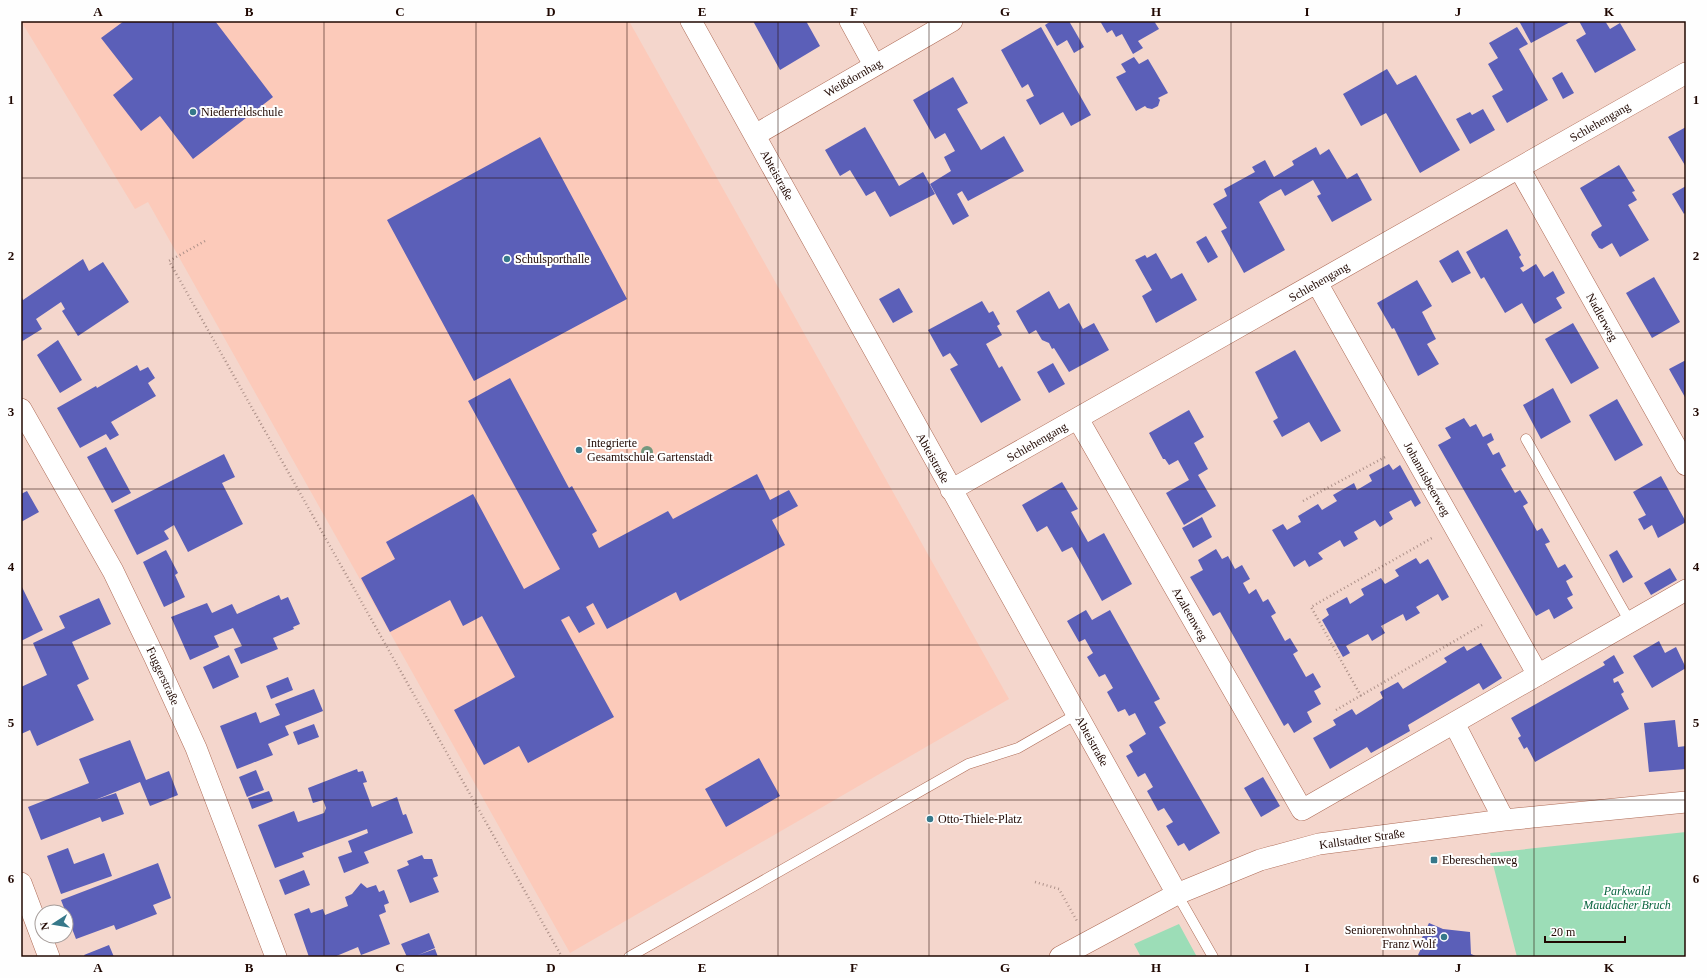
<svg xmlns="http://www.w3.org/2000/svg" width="1707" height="978" font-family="'Times New Roman',serif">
<rect width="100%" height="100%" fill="#f4d6cc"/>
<path fill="#fccaba" d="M21,21H629L1009,699L570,953L148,202L135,209Z"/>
<path fill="#9cddb7" d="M1686,832V957H1517L1490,853Z
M1179,924L1197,957H1141L1134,944Z"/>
<path fill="#5b5fb8" d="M124,21H215L273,97L193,159L160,116L141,131L113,95L133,79L101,38Z
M753,21H806L820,46L780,70Z
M1051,21H1069L1084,47L1074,53L1067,40L1057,46L1045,25Z
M1100,21H1154L1159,29L1138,41L1143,48L1133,54L1122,34L1116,37L1112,30L1107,33Z
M1519,21H1572L1531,43Z
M1579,21H1605L1610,29L1620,23L1636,50L1595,73L1576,40L1586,34Z
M1041,27L1091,115L1071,126L1063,112L1040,125L1026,100L1034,96L1028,84L1022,88L1001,50Z
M1517,27L1528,44L1519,49L1548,100L1507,123L1492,96L1503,90L1488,64L1498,58L1489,43Z
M1134,57L1139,64L1148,59L1168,93L1158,98L1160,100L1158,106L1152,109L1147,108L1145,106L1136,111L1116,77L1126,72L1121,64Z
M1387,69L1397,85L1416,75L1460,150L1420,173L1386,113L1361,126L1343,94Z
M1562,72L1574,93L1563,99L1552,78Z
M953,77L968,103L957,109L981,150L1004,136L1024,171L968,201L962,191L957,194L969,216L953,225L930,184L951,171L944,157L955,151L945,133L935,139L913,100Z
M1483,109L1495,130L1470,144L1456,119L1470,112L1472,115Z
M865,127L899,186L923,172L935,194L890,217L875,191L866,196L850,170L840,176L825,150Z
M1686,127V167L1668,137Z
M540,137L627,299L474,381L387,220Z
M1316,147L1320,155L1329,149L1347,179L1357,173L1372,200L1332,222L1317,196L1321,194L1313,180L1285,196L1281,189L1270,195L1259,202L1285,250L1244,273L1221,231L1227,228L1213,204L1227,196L1224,189L1255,172L1252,167L1265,160L1274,177L1294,165L1292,161Z
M1619,165L1635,191L1632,192L1637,200L1628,205L1649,240L1620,257L1612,243L1602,249L1599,248L1591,235L1592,232L1602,226L1580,188Z
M1686,186V212L1684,214L1672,194Z
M1507,229L1521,255L1519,257L1524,266L1520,268L1523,272L1536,264L1544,277L1553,271L1565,293L1556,298L1562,308L1534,324L1522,303L1505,313L1484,277L1481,279L1466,252Z
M1206,236L1218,257L1208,263L1196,242Z
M1458,250L1471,273L1452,283L1439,261Z
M1156,253L1171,279L1182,273L1197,300L1156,323L1142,296L1152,290L1135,260L1145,255L1147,258Z
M83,259L89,271L103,262L129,302L78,336L62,311L65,309L61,302L36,319L42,329L21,342V296L23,300Z
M1654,277L1680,322L1652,338L1626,293Z
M1417,280L1432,306L1422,312L1436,339L1427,344L1439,364L1418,376L1394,328L1392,329L1377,303Z
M899,288L913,312L893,323L879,299Z
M1049,291L1059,309L1069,303L1083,329L1094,323L1109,350L1069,372L1054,348L1052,349L1049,343L1042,340L1036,330L1029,334L1016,311Z
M982,301L989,313L993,311L1000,324L997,326L1002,335L986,344L999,368L1002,366L1021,400L981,423L950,369L958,365L950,353L943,357L928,330Z
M1573,323L1599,368L1571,384L1545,339Z
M58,340L82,380L60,393L37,355Z
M1295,350L1341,431L1321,442L1309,422L1282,437L1273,421L1278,418L1255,372Z
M1686,360V399L1669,369Z
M1053,363L1065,384L1049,393L1037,372Z
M137,365L140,371L148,367L155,378L148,383L156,396L111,422L119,435L110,440L106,434L80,448L57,408L96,386L97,388Z
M510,378L569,488L572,486L597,531L592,534L599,548L668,511L673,519L757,474L770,500L789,490L798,506L772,520L785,545L680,601L676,592L607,629L593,603L586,607L595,624L579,633L569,616L561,620L614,717L528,763L519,746L484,765L454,710L515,677L482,616L463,626L450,600L390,632L361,578L395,559L386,542L473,494L524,589L560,569L468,401Z
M1553,388L1571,422L1541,439L1523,405Z
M1617,399L1643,445L1615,461L1589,415Z
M1189,410L1204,437L1194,443L1208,469L1198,475L1216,506L1184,525L1166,493L1189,480L1178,460L1169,465L1165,459H1163L1149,433Z
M1464,418L1470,427L1476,424L1483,437L1491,433L1494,440L1487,444L1493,455L1499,452L1506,466L1501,469L1515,493L1520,490L1528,503L1523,506L1537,531L1542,528L1550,542L1545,544L1558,568L1565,564L1573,577L1566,581L1573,595L1567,598L1573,608L1554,619L1549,609L1536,616L1438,445L1451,438L1445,428Z
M106,447L131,493L112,503L87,457Z
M224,454L235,477L222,483L243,524L188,552L174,525L164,531L169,539L137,555L114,510Z
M1389,464L1393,470L1400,465L1421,503L1415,507L1411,500L1389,512L1393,519L1380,527L1375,520L1354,532L1358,539L1344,547L1340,540L1318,553L1323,559L1309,567L1305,560L1294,567L1272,530L1283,524L1287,530L1301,522L1298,516L1318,504L1322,510L1337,501L1333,495L1354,483L1357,490L1372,481L1369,475Z
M1661,476L1686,522L1658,538L1652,525L1644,530L1638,519L1646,515L1633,492Z
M1062,482L1078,509L1071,512L1088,542L1104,533L1132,584L1102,601L1072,547L1062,552L1047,526L1037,532L1022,505Z
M27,491L39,512L21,522V494Z
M1202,517L1212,537L1193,548L1182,528Z
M1216,549L1222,559L1228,556L1235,569L1242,565L1250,579L1243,583L1249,594L1256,589L1263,602L1268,599L1276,613L1271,616L1285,641L1290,638L1298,651L1293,654L1306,677L1313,673L1321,687L1314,691L1321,704L1307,712L1312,722L1294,733L1288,723L1284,726L1220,612L1213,616L1190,577L1203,570L1198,560Z
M166,550L178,573L175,575L185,597L164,607L143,562Z
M1617,550L1633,577L1623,583L1609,555Z
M1416,558L1420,564L1428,559L1449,597L1442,601L1438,594L1416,607L1420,613L1406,621L1403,614L1381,626L1385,633L1372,641L1368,634L1346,646L1350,653L1343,657L1322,620L1329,615L1326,609L1347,597L1350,604L1364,595L1361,589L1381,578L1385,584L1399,576L1395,570Z
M1670,568L1677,580L1651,595L1644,583Z
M21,585L43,630L21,641Z
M279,595L281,600L288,597L300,624L293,627L294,629L273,638L278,649L241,664L234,649L242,646L233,628L214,636L219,647L190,660L171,617L207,603L212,613L232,604L237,614Z
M99,598L111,624L72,642L89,679L77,685L94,720L37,746L30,730L21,734V687L47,675L33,643L65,628L59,616Z
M1086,610L1092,620L1110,610L1160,699L1154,702L1166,723L1159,727L1220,833L1189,851L1184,843L1178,846L1166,826L1173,822L1164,808L1158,811L1147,791L1153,787L1145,773L1138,777L1126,756L1133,752L1129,745L1146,734L1135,713L1129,716L1125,709L1118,712L1107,692L1113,688L1105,674L1099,677L1087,657L1093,653L1085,639L1079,642L1067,621Z
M1659,641L1665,653L1676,647L1686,668L1652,688L1633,656Z
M1481,643L1502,678L1483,690L1479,683L1408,725L1410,731L1371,753L1367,747L1330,769L1313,738L1336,725L1333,720L1352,709L1356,715L1369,707L1383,698L1380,692L1398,682L1403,689L1447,662L1444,658L1464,646L1467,651Z
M229,655L239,677L213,689L203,667Z
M1614,655L1624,673L1613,679L1614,683L1618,681L1624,692L1621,694L1629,709L1535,762L1527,747L1524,749L1518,738L1521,736L1511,718L1605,665L1603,662Z
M288,677L293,690L271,699L266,686Z
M314,689L323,711L285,726L289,735L268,744L273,755L237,769L220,726L256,712L260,723L280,715L275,704Z
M1675,720L1678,747L1686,746V769L1649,772L1644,723Z
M314,724L319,737L298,745L293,732Z
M130,740L146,780L169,771L178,795L150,806L140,782L95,800L116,793L124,814L102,822L100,817L41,840L28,807L89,783L79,759Z
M759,758L780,796L726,827L705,789Z
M357,769L358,772L363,771L367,782L363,783L372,807L397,797L403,815L406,814L413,833L364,852L369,863L344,873L338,857L352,852L348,841L368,833L367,829L302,853L304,857L275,868L258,825L294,811L298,822L324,813L326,808L323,800L313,803L308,788Z
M256,770L264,790L247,797L239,777Z
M1263,777L1280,806L1261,817L1244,788Z
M269,791L273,801L252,809L248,798Z
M68,848L74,864L104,853L112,876L61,894L47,856Z
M422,855L424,859H432L438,876L433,878L439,892L410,903L397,870L409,865L407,861Z
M158,863L171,898L153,905L157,914L116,930L114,925L76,939L61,900Z
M304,870L310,885L285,895L279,880Z
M361,883L367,888L376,885L379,892L384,890L389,903L384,905L386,912L379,915L390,944L361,955L358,947L334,957H309L294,914L309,908L311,913L323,909L325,915L348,906L345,897L352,894Z
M1429,923L1443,929L1470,932L1471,954L1478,957H1420L1418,955L1424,942L1421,940Z
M429,933L435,948L418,955L435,949L438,957H407L401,944Z
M109,945L114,957H85L84,955Z"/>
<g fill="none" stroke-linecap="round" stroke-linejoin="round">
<defs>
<path id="lane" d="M1526,439L1630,622
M1177,894L1213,957
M629,957L968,764L1018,748L1077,714"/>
<path id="street" d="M691,21L1177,894
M850,21L874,65
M755,135L952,21
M1519,168L1686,465
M1317,283L1538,675
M21,409L113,571L154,656L196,748L276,957
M1078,419L1302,810L1686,590
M951,490L1686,73
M1454,723L1504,820
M21,883L49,957
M1060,957L1177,894L1260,860L1319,844L1504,820L1686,802"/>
</defs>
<use href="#lane" stroke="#ae6b56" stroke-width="11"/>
<use href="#street" stroke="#ae6b56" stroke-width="22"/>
<path stroke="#ad9189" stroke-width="2.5" stroke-dasharray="1 3" stroke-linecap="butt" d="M205,241L169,261L562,957
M1303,501L1387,456
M1361,696L1311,607L1432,538
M1336,710L1482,625
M1035,882L1059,889L1077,921"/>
<use href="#lane" stroke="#fff" stroke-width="10"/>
<use href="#street" stroke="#fff" stroke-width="21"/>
</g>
<circle fill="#74987f" cx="647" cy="452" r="6"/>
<path fill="none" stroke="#200802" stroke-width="1" stroke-opacity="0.55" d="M173,21V957M324,21V957M476,21V957M627,21V957M778,21V957M929,21V957M1080,21V957M1231,21V957M1383,21V957M1534,21V957M21,178H1686M21,333H1686M21,489H1686M21,645H1686M21,800H1686"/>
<g fill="#36788a" stroke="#fefefe" stroke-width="1.5">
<circle cx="193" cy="112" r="4"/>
<circle cx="507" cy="259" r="4"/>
<circle cx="579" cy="450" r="4"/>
<circle cx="930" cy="819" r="4"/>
<rect x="1430" y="856" width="8" height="8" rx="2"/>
<circle cx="1444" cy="937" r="4"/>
</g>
<g text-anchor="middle" stroke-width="4" stroke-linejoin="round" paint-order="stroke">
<g font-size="12" fill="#200802" stroke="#fefefe">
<text transform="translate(853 78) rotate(-30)" y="4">Weißdornhag</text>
<text transform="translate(1600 122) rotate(-30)" y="4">Schlehengang</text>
<text transform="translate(777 175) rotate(61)" y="4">Abteistraße</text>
<text transform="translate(1319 282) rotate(-30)" y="4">Schlehengang</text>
<text transform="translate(1602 317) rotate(61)" y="4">Nadlerweg</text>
<text transform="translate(1037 442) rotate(-30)" y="4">Schlehengang</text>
<text transform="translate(933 458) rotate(61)" y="4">Abteistraße</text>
<text transform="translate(1427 479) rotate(61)" y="4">Johannisbeerweg</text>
<text transform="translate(1190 614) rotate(60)" y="4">Azaleenweg</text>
<text transform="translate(163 676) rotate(65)" y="4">Fuggerstraße</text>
<text transform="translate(1092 741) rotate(61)" y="4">Abteistraße</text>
<text transform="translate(1362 839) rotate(-8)" y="4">Kallstadter Straße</text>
</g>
<g font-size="12" fill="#200802" stroke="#fefefe" text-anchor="start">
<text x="201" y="116">Niederfeldschule</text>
<text x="515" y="263">Schulsporthalle</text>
<text x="587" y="447">Integrierte<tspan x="587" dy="14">Gesamtschule Gartenstadt</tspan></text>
<text x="938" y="823">Otto-Thiele-Platz</text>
<text x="1442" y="864">Ebereschenweg</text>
<text x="1436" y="934" text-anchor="end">Seniorenwohnhaus<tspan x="1436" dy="14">Franz Wolf</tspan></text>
</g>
<g font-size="12" font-style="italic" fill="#0b6540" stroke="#fefefe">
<text x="1627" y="895">Parkwald<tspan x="1627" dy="14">Maudacher Bruch</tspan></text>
</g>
</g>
<rect width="1707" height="978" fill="none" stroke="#fefefe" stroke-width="44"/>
<g transform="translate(54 924) rotate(258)"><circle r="19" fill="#fefefe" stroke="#a59c99"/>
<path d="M0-3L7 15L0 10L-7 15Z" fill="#36788a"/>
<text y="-6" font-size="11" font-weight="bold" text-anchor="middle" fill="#200802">N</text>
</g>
<path d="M1545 936v6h80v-6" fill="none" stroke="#200802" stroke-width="2"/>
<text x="1551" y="936" font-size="12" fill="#200802" stroke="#fefefe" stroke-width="3" paint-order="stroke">20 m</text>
<rect x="22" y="22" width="1663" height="934" fill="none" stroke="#200802" stroke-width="1.5"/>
<g font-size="13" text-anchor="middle" font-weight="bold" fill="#200802">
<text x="98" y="16">A</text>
<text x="249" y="16">B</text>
<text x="400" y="16">C</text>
<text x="551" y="16">D</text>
<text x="702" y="16">E</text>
<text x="854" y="16">F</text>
<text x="1005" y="16">G</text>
<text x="1156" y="16">H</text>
<text x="1307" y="16">I</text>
<text x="1458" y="16">J</text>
<text x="1609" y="16">K</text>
<text x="11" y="104">1</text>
<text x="1696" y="104">1</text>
<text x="11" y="260">2</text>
<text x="1696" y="260">2</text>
<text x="11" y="416">3</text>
<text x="1696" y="416">3</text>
<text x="11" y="571">4</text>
<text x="1696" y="571">4</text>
<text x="11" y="727">5</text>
<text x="1696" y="727">5</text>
<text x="11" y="883">6</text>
<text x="1696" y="883">6</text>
<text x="98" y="972">A</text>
<text x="249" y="972">B</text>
<text x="400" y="972">C</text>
<text x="551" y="972">D</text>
<text x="702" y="972">E</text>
<text x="854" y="972">F</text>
<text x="1005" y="972">G</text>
<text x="1156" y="972">H</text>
<text x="1307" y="972">I</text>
<text x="1458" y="972">J</text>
<text x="1609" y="972">K</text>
</g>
</svg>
